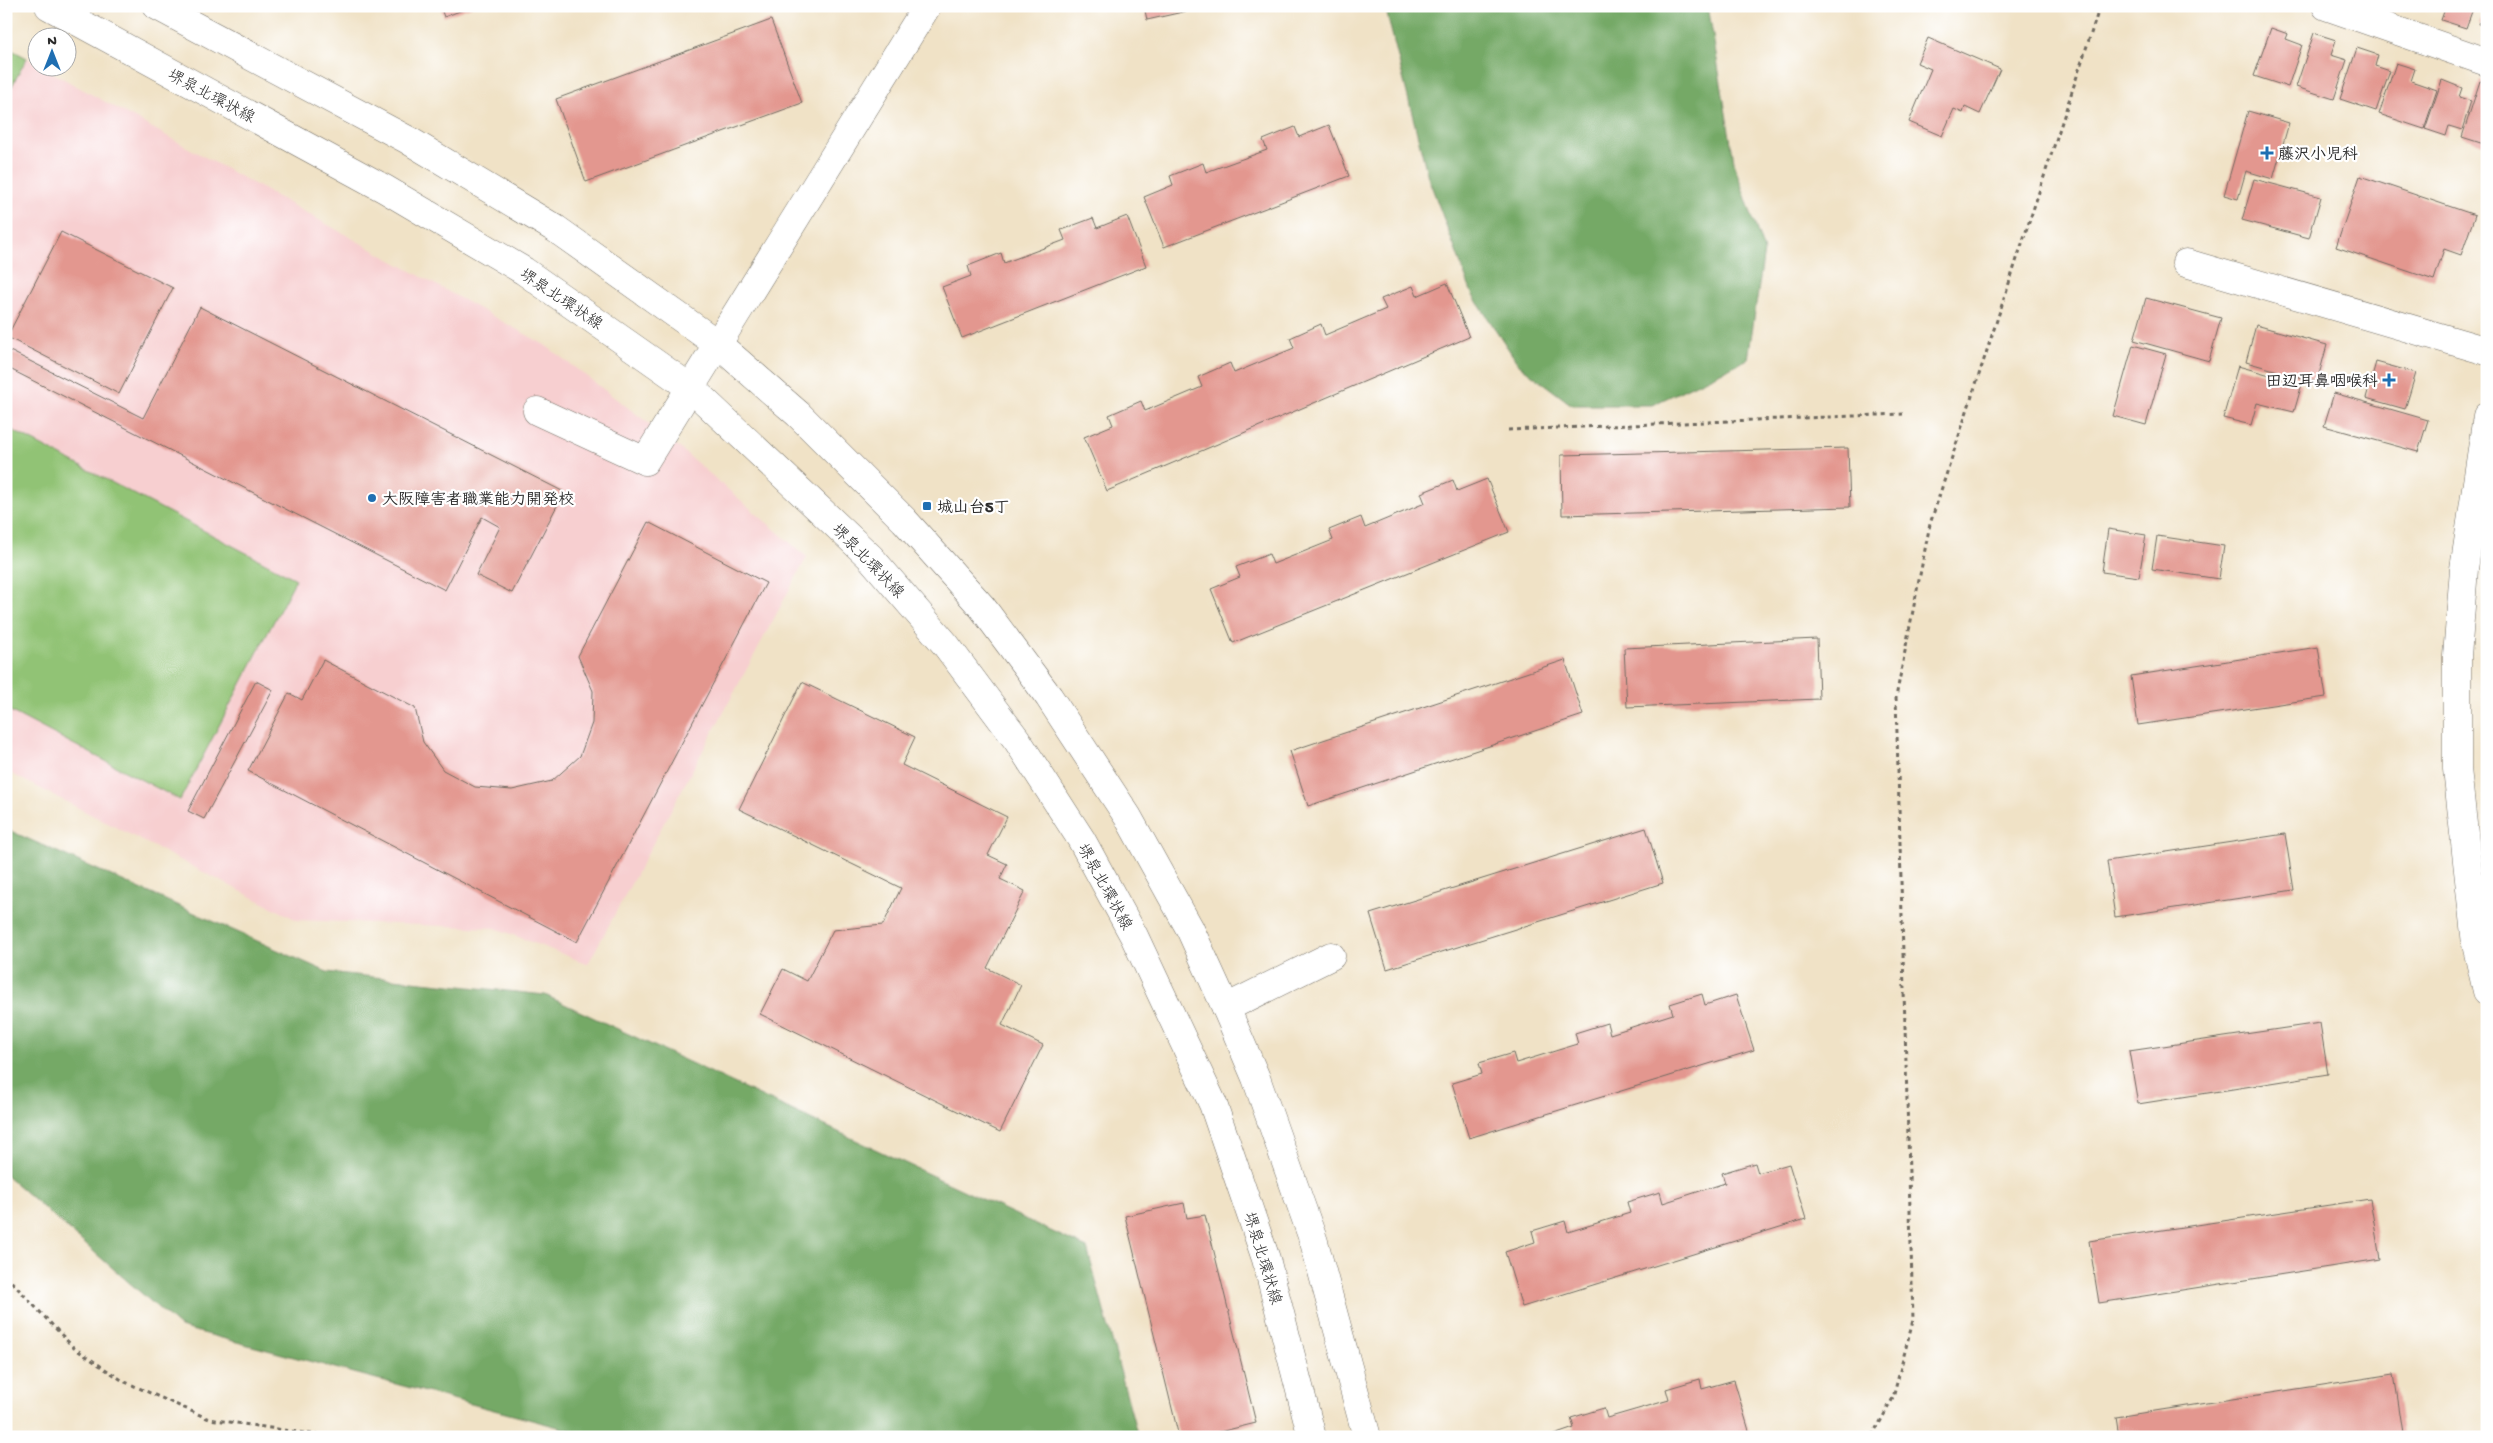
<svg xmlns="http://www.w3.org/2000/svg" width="2493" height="1443" font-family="'Gochi Hand','Klee One',sans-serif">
<rect width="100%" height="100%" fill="#fff"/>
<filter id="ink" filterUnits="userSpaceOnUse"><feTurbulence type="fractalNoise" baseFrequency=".02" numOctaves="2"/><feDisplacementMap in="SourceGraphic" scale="10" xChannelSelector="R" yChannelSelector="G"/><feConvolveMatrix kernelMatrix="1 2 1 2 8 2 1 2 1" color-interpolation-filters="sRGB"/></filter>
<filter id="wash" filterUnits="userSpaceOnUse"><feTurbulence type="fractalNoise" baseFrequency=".0096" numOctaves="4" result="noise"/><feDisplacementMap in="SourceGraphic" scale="20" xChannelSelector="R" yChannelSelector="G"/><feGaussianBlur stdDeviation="1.12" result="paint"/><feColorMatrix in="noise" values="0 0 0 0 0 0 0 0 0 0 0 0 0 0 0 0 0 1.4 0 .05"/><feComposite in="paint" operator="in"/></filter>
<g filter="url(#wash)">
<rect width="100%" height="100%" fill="#f0e2c6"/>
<path fill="#f7cfd0" d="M27,58L37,64L38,68H44L545,345L668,438L807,557L588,964L495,928L297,920L6,771V97Z"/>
<path fill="#91c374" stroke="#5e7750" d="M6,47L27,58L6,97Z
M6,427L296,579L180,800L6,709Z"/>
<path fill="#74a966" stroke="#506a48" d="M1385,6H1708L1735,167L1764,251L1748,359L1652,405H1572L1519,365L1472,294L1428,177Z
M6,829L327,972L545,995L1087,1248L1138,1437H596L180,1327L6,1175Z"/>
<g id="blocks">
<path fill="#e3978f" d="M440,6H473L444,17Z
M1144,6H1205V7L1147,20Z
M2446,6H2474L2466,28L2441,20Z
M2485,6H2487V26L2479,24Z
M771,20L802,103L586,182L556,99Z
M2271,28L2288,34L2286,39L2302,45L2288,87L2254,76Z
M2314,33L2336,40L2331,55L2347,60L2334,99L2296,87Z
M1928,38L2000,69L1980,114L1965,107L1963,113L1954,109L1942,136L1909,122L1931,69L1917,63Z
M2357,48L2378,55L2375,66L2390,71L2376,111L2340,99Z
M2396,63L2415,69L2411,81L2437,90L2424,129L2379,114Z
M2442,80L2462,88L2459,97L2471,101L2462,130L2449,126L2446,136L2425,129Z
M2480,81L2487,83V145L2462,137Z
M2248,111L2289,123L2273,179L2246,171L2238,199L2224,195Z
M1329,125L1349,176L1164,247L1144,197L1173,185L1170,176L1203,163L1206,172L1267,150L1263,140L1295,127L1299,137Z
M2360,176L2475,215L2461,255L2444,249L2434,280L2336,247Z
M2254,179L2321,197L2309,238L2242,220Z
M1127,216L1146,266L962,338L942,287L971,276L968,266L1001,253L1004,263L1065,240L1061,230L1093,218L1097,228Z
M61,232L173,288L119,394L7,337Z
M1447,283L1469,337L1107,491L1084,437L1113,425L1109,415L1141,401L1145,411L1202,387L1198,377L1230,363L1234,373L1294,348L1290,338L1321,324L1325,335L1386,309L1381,299L1413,286L1417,296Z
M2146,298L2221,318L2209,361L2134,340Z
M200,307L564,492L512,593L476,575L500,527L482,517L445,590L6,367V349L143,418Z
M2256,325L2327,345L2317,382L2246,362Z
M2133,345L2166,354L2146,425L2113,416Z
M2376,362L2416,373L2405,409L2366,398Z
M2238,366L2302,384L2294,412L2257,403L2251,425L2223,418Z
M2334,393L2428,420L2418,452L2324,426Z
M1848,448L1850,507L1562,515L1561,455Z
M1487,479L1509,532L1233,643L1211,589L1240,577L1236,567L1269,554L1273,564L1333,540L1329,530L1361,517L1365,528L1425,503L1421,493L1453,480L1457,491Z
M648,522L766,583L577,942L248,771L289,693L302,700L323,660L415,708L423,742L443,770L475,787L512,790L552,781L580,756L592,723L593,691L578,656Z
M2108,529L2146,535L2139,577L2102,572Z
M2157,536L2224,546L2219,579L2152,569Z
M1817,639L1819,699L1627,707L1624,648Z
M2318,647L2326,697L2138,725L2131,676Z
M1565,660L1583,715L1308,806L1290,751Z
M256,681L273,690L204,819L188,811Z
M802,682L915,737L902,765L1007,817L988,855L1007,864L1000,879L1025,891L987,968L1021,985L1002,1025L1043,1045L1000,1132L760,1014L783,969L807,981L833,930L883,925L901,888L739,809Z
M1646,828L1663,883L1387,969L1370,914Z
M2285,834L2294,890L2115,917L2107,861Z
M1702,994L1705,1005L1736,995L1754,1050L1469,1138L1452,1083L1482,1074L1479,1063L1513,1053L1516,1063L1578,1044L1575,1033L1607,1023L1610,1034L1673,1014L1670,1004Z
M2320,1023L2328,1074L2138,1104L2129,1051Z
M1755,1163L1758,1173L1789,1164L1806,1219L1522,1307L1505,1252L1535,1242L1532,1231L1565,1221L1568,1232L1630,1213L1627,1202L1660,1192L1663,1203L1725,1183L1722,1173Z
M2370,1199L2380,1259L2099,1303L2089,1241Z
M1184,1203L1187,1218L1205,1215L1256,1423L1199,1437H1179L1125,1216Z
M2394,1374L2403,1433L2378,1437H2119L2116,1417Z
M1700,1379L1702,1389L1734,1380L1750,1434L1742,1437H1548L1574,1428L1571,1418L1604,1408L1607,1418L1669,1400L1666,1389Z"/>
</g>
</g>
<g filter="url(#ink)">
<use href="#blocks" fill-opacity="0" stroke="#706b61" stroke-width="1"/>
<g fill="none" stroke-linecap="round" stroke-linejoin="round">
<defs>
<path id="minor" d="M2326,6L2487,62
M2186,263L2487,351
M537,411L645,461L927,6
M2487,416L2464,569L2457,656V769L2476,944L2487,991
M1226,1008L1331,956"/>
<path id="major" d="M49,6L385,189L524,271L692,389L870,557L946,645L1017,740L1081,839L1134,936L1213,1104L1266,1259L1312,1437
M157,6L408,140L556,229L719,345L798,414L904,520L982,607L1049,697L1128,817L1190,929L1226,1008L1256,1078L1314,1242L1367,1437"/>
</defs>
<use href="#minor" stroke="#706b61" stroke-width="29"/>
<use href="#major" stroke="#706b61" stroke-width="29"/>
<path stroke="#706b61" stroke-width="3" stroke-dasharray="4 4" stroke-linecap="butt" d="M1508,430L1903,414
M6,1276L74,1348L123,1381L209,1419L332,1437
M1872,1437L1893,1398L1913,1320L1896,697L1930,524L2100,6"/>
<use href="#minor" stroke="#fff" stroke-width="28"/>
<use href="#major" stroke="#fff" stroke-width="28"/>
</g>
</g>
<g fill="#1f6fb2" stroke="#fff" stroke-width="2">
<path d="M2264.5 145.5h5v5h5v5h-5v5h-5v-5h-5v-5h5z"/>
<path d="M2386.5 372.5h5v5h5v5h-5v5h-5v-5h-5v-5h5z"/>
<circle cx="372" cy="498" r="5"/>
<rect x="922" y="501" width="10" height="10" rx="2.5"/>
</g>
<g text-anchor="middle" stroke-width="4.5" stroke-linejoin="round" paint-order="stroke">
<g font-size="16" fill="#2b2b2b" stroke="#fff">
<text transform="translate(212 95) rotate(28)" y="6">堺泉北環状線</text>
<text transform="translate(562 298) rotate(34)" y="6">堺泉北環状線</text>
<text transform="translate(869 560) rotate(46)" y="6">堺泉北環状線</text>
<text transform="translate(1106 886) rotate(61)" y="6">堺泉北環状線</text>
<text transform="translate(1264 1258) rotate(73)" y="6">堺泉北環状線</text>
</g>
<g font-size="16" font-weight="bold" fill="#2b2b2b" stroke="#fff" text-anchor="start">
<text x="2278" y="159">藤沢小児科</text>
<text x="2378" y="386" text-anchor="end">田辺耳鼻咽喉科</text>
<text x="382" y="504">大阪障害者職業能力開発校</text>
<text x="937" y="512">城山台5丁</text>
</g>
</g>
<rect width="2493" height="1443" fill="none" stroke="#fff" stroke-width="25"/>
<g transform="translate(52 52)"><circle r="24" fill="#ffffff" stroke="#aaaaaa"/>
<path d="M0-4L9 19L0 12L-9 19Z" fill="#1f6fb2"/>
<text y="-8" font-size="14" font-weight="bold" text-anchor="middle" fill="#2b2b2b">N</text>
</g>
</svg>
